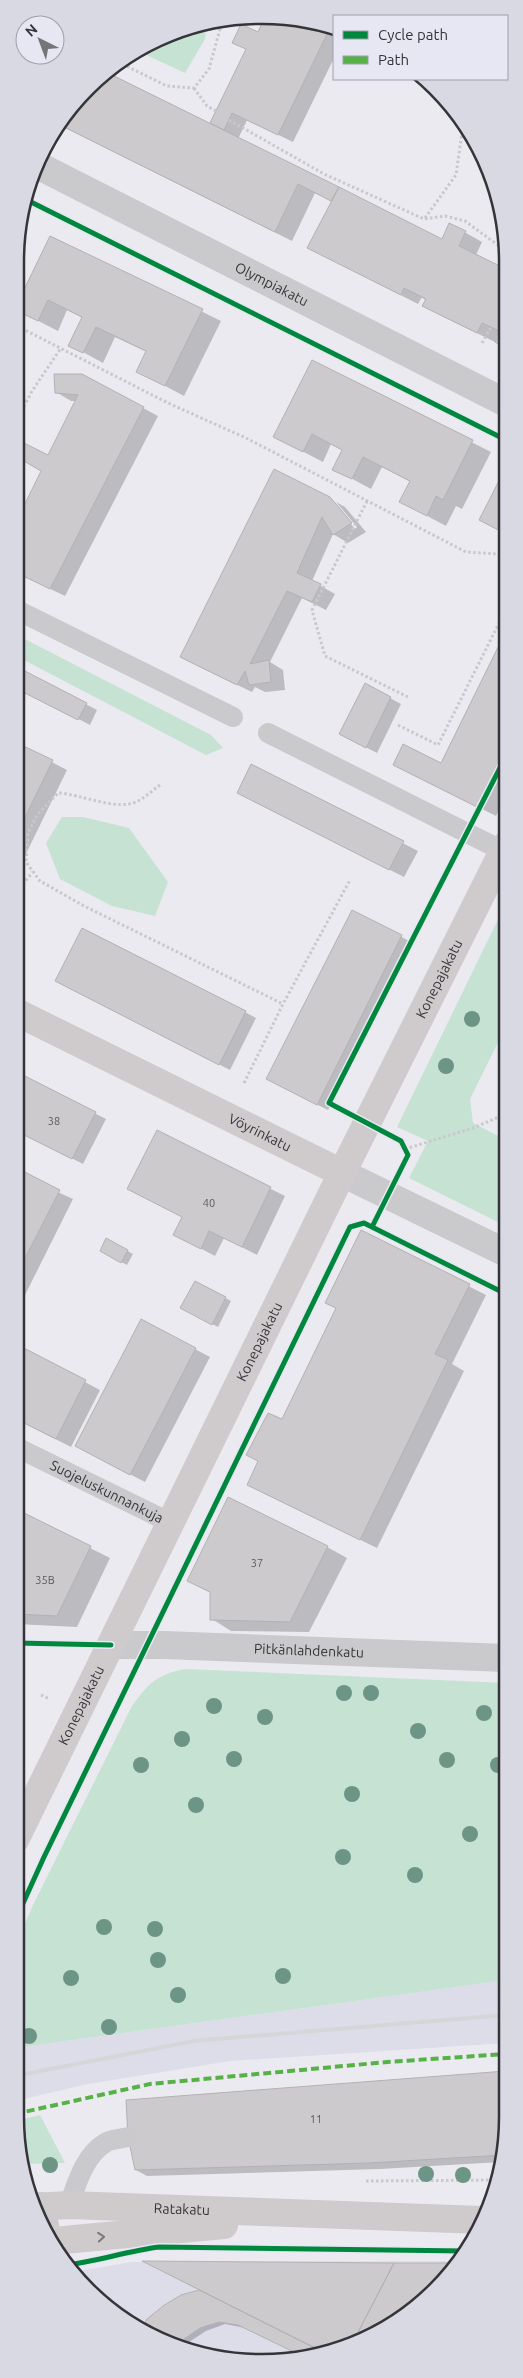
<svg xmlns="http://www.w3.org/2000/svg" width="523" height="2378" font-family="Ubuntu,sans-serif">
<rect width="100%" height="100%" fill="#eaeaf0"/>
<path fill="#ddddea" d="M506,1980V2043L230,2061L88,2084L15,2101V2048Z
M457,2261L412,2312L340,2350L245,2362L152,2337L76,2279L72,2272L132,2262Z"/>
<path fill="#c6e2d3" d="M198,23H207L205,39L185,73L140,52Z
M17,635L211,735L223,748L206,755L22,659L17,667Z
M62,817H83L129,828L168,882L155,916L112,906L60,879L46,843Z
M506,903V1026L470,1099L473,1123L506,1140V1226L409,1178L428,1141L397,1127Z
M185,1669L506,1683V1980L15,2048V1947L33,1905L132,1706C150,1682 156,1675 185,1669Z
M40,2115L65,2163L24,2164L16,2121Z"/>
<path fill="#0003" d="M294,17L334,29V58L293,142L247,120L238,139L442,240L450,224L482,242L476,255L502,332L500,331L495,342L440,315L422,297L418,304L309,248L332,201L315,193L292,241L60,125L105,73L222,131L247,50L234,42Z
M51,237L221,321L184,396L137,371L147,352L115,337L103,363L70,345L83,318L67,310L58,331L17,310Z
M312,362L491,452L462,509L456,506L446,526L401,502L411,482L382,467L371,489L334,469L343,450L331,444L323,462L275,437Z
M55,375L143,408L158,416L65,596L17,573V523L76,401H71L56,392Z
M330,498L355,529L357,527L336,502L345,507L366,532L348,543L333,534L312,581L335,594L326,610L302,598L270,662L283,670L285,690L265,692L255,687L252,692L196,665Z
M506,634V796L496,816L394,765H442Z
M24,672L97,710L90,725L17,687Z
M390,698L401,704L377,753L352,740Z
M17,744L67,770L16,874Z
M252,766L418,851L404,877L253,801Z
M352,911L413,943L328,1110L278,1085Z
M67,987L245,1012L256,1018L230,1070Z
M24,1077L106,1119L83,1164L16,1130Z
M158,1132L285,1196L257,1255L224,1238L215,1256L175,1235L184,1217Z
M16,1173L73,1199L21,1303L16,1300Z
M362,1232L486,1295L452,1364L464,1371L377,1548L266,1494L338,1309Z
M107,1240L133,1254L127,1265L101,1251Z
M196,1282L231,1301L218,1327L182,1308Z
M142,1321L210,1357L145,1482L91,1454Z
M16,1346L100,1390L71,1447L16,1419Z
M16,1511L110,1558L77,1627L16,1624Z
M327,1547L347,1558L309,1632L231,1631L212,1619L211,1593L189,1581Z
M506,2149L501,2162L380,2169L147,2176L136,2170Z
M147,2263L412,2312L340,2350L301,2355L245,2328L225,2324L206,2331L183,2346L152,2337L142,2329L201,2291Z"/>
<path fill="#cccacc" stroke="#b4b1b4" d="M294,17L330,28L278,135L232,113L224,130L210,123L246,49L232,43L241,24L258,32L264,19Z
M106,72L339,187L331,201L298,184L275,232L60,125Z
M339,187L442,239L449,223L466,231L459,246L506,269V348L495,342L501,332L491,327L482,323L477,333L422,306L426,299L404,288L401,295L307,248Z
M50,236L203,309L165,386L136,372L146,351L96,327L83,353L68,346L82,317L48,300L38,321L17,311V304Z
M312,360L473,440L443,500L436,496L427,516L399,502L410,481L363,457L352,479L332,470L342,450L312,434L303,452L273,437Z
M54,374H82L144,407L50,589L17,573V520L41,471L17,457V454L22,442L48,455L78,395L55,393Z
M506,467V534L479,520Z
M274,469L330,497L352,523L333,535L322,517L297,573L321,584L312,602L287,591L250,664L269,660L271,682L249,685L245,671L237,685L180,657Z
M506,631V748L477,807L393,765L403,744L441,763Z
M23,670L87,703L78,720L17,689V683Z
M365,683L391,697L366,748L339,734Z
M17,743L53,760L16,836Z
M251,764L404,841L389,870L237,793Z
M352,910L402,935L317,1105L266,1079Z
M82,928L246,1011L219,1065L55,981Z
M23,1075L96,1112L72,1159L16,1131V1090Z
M157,1130L271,1187L242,1247L209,1231L201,1249L173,1235L182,1217L127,1189Z
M17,1168L60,1190L16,1276V1170Z
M361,1230L470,1284L435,1354L448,1360L360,1540L247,1485L258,1461L246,1455L268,1413L282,1419L336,1308L325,1303Z
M106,1238L128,1250L121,1263L100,1251Z
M195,1281L226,1297L212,1325L180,1308Z
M141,1319L196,1348L130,1475L75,1446Z
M16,1344L86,1380L56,1439L16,1419Z
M228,1497L328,1546L290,1622L210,1620V1592L187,1581Z
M16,1509L91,1546L57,1616L16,1614Z
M506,2071V2149L504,2155L369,2163L135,2170L128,2137L126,2100Z
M142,2261L394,2263L352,2344L340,2350L323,2352Z
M394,2263H455L412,2312L352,2344Z
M199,2290L323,2352L300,2355L238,2325L219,2322L200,2328L177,2344L152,2337L141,2329L147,2319L163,2306L181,2295Z"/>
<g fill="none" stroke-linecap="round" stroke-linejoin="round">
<path stroke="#c9c9cc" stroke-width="3" stroke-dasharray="2.5 2.5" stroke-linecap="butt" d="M118,62L167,86L194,88L209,69L222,22
M194,88L207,106L216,111
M229,120L324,174L424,219L445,216L465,221L506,251
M425,218L456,175L463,125
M17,326L168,403L246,438L466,552L497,554L506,559
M482,343L491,327
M17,420L32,391L61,348
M367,501L312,610L325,656L410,698
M398,725L438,745L506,609
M160,785C153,790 146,797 138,801C118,812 81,794 58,793L37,815L28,833L26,862L40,881L84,906L283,1004
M16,892L33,872
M244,1083L283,1004L350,880
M405,1149L473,1128L506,1114
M41,1695L50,1699
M366,2181L495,2180"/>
<g stroke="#cacacd" stroke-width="20">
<path d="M17,610L233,717"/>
<path d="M268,733L503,851"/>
<path id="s1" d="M16,1447L171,1523"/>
<path d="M69,2205C77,2183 84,2156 105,2143C110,2139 121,2139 128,2137"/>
</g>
<g stroke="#cacacd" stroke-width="28">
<path id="s2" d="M39,166L506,403"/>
<path d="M342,1173L506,1253"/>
<path id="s3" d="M111,1645H164L506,1658"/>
<path d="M41,2206L46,2231"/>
</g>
<g stroke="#cfcbcd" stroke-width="28">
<path id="s4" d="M16,1012L342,1173"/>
<path id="s5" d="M15,1840L342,1173L506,845"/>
<path id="s6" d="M33,2207L69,2205L482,2220"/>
<path d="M53,2241L224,2225"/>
</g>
<path stroke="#d6d6d8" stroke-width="4" d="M15,2076L194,2041L506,2015"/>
<path stroke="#56b246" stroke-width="4" stroke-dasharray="8 4" stroke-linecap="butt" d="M15,2114L150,2084L387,2062L506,2054"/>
<defs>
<path id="cycleway" d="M27,200L506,440
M372,1227L408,1155L401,1141L329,1103L506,756
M16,1643L111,1645
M15,1921L44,1857L350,1227L364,1223L506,1294
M67,2265C98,2261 128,2251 159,2247L465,2251"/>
</defs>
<use href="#cycleway" stroke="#e7e7f3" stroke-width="8"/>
<use href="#cycleway" stroke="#00873e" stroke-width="5"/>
</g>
<g fill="#6d9586">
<circle cx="472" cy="1019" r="8"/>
<circle cx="446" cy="1066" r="8"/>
<circle cx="344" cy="1693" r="8"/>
<circle cx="371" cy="1693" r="8"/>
<circle cx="214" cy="1706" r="8"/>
<circle cx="484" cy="1713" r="8"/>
<circle cx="265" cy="1717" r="8"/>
<circle cx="418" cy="1731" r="8"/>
<circle cx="182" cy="1739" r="8"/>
<circle cx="234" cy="1759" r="8"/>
<circle cx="447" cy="1760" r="8"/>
<circle cx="141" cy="1765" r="8"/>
<circle cx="498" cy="1765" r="8"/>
<circle cx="352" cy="1794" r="8"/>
<circle cx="196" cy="1805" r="8"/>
<circle cx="470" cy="1834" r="8"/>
<circle cx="343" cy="1857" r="8"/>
<circle cx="415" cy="1875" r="8"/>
<circle cx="104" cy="1927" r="8"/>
<circle cx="155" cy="1929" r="8"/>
<circle cx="158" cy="1960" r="8"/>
<circle cx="283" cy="1976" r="8"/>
<circle cx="71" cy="1978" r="8"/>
<circle cx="178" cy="1995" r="8"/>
<circle cx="109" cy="2027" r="8"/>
<circle cx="29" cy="2036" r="8"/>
<circle cx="50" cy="2165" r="8"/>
<circle cx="426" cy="2174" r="8"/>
<circle cx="463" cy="2175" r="8"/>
</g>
<defs><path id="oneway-chevron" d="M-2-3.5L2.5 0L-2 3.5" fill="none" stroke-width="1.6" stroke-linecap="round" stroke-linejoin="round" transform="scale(1.25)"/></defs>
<use stroke="#7a787c" href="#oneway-chevron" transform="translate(101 2237) rotate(-5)"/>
<g text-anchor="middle" stroke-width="4" stroke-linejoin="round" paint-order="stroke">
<g font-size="11" fill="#5a5a5e">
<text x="54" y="1125">38</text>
<text x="209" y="1207">40</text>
<text x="257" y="1567">37</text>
<text x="45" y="1584">35B</text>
<text x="316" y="2123">11</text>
</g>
<g font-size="14" fill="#343439" stroke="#e7e7f3">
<text dy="5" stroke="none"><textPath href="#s2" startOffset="261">Olympiakatu</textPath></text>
<text dy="5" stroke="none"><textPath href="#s5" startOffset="960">Konepajakatu</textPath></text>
<text dy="5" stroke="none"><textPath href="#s4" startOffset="272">Vöyrinkatu</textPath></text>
<text dy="5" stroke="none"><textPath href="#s5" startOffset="555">Konepajakatu</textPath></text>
<text dy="5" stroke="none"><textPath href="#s1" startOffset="101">Suojeluskunnankuja</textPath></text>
<text dy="5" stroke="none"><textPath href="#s3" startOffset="198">Pitkänlahdenkatu</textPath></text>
<text dy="5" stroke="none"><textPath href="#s5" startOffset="150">Konepajakatu</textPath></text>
<text dy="5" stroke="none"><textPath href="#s6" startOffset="149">Ratakatu</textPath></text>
</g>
</g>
<path d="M0 0H523V2378H0ZM261 24H262A237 237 0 0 1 499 261V2117A237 237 0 0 1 262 2354H261A237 237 0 0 1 24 2117V261A237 237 0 0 1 261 24Z" fill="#d9d9e4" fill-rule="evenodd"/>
<path fill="none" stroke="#343439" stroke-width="2.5" d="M261 24H262A237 237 0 0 1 499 261V2117A237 237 0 0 1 262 2354H261A237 237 0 0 1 24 2117V261A237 237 0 0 1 261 24Z"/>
<rect x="333" y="15" width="175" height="65" fill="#e7e7f3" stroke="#9f9fa9"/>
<rect x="343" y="31" width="25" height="8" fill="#00873e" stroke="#9f9fa9"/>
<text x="378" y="40" font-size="15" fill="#343439">Cycle path</text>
<rect x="343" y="56" width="25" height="8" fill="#56b246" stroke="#9f9fa9"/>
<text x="378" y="65" font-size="15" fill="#343439">Path</text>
<g transform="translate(40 40) rotate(318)"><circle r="24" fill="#e7e7f3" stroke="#9f9fa9"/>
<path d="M0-4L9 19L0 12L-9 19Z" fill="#747479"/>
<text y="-8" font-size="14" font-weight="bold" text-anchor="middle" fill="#343439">N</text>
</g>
</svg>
